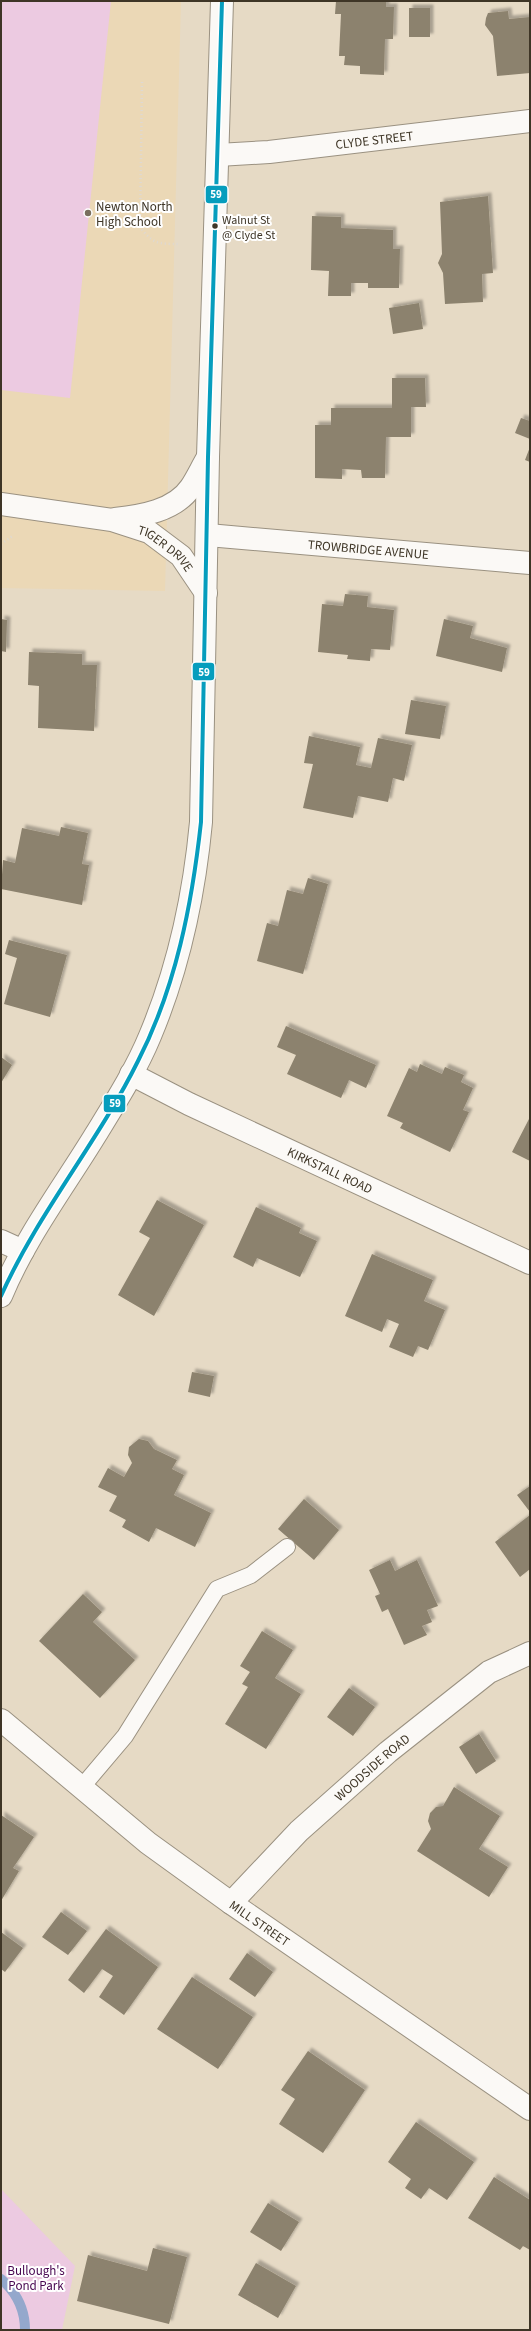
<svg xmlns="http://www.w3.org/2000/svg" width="531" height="2331" font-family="'Source Sans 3',sans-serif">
<defs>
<filter id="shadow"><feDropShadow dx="3.5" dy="-3.5" stdDeviation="1" flood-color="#0004"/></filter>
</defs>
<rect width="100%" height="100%" fill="#e6dac5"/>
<path fill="#ebd8b6" d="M1,1H181L165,591L1,588Z"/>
<path fill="#eccae1" d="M1,1H111L70,398L1,390Z
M1,2189L75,2266L62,2330H1Z"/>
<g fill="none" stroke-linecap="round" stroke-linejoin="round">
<path stroke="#94a8cc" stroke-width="10" d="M1,2279C16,2292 25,2309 25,2330"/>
</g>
<path fill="#8c826e" filter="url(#shadow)" d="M336,1H386V7H394L393,39H385L384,75L360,74V66L344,65L345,56H339L341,14H335Z
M409,8H430V37H409Z
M508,11L509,19L530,17V73L497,76L493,36L485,25L486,18L488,13Z
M488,196L493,273L482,274L483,302L445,304L443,273L438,263L442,254L440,202Z
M312,216L341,217V228L393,230V249H400L399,288H368V283H351V296H328L329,271L311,270Z
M419,303L423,329L393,334L389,308Z
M392,378H425L426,407H411V437H386L385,478H362L361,470L342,469V479L315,478V425H331V408H392Z
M521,418L530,421V439L515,433Z
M530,447V462L525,460Z
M345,594L368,596L367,607L394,610L390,650L371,649L370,661L347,659L348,655L318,652L322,604L343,606Z
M1,619L7,620L6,652L1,651Z
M444,619L473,626L470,638L507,648L502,672L436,656Z
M29,652L82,654V665H97L94,731L38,728L39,686L28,685Z
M411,700L446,706L440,739L405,734Z
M309,736L360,747L356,765L371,768L378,738L412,745L404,781L393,778L388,802L358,796L353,818L303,808L313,764L304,763Z
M61,827L88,833L82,864L89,865L82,905L1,889L3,860L15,863L22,828L59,836Z
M308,878L328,884L303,974L257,961L267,923L278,926L287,890L303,894Z
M9,940L67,955L50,1017L4,1004L17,958L5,954Z
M286,1026L376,1065L366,1088L349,1080L341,1098L287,1074L296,1055L277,1047Z
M1,1057L12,1065L1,1083Z
M420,1064L442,1074L445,1067L464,1075L461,1082L473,1088L463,1110L469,1112L450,1152L400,1128L403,1123L387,1116L409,1068L417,1072Z
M529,1119L530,1120V1161L512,1152Z
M157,1200L204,1225L154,1316L118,1295L150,1238L139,1232Z
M256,1207L301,1228L299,1233L317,1241L300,1277L257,1258L253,1267L233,1257Z
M372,1254L433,1280L424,1301L445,1310L428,1350L418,1346L413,1357L389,1347L399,1324L387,1319L382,1332L345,1316Z
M192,1372L214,1376L210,1397L188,1392Z
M139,1439L148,1441L154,1449L177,1460L172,1469L184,1475L174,1495L211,1513L195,1547L156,1528L149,1542L122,1527L126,1520L109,1511L117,1496L98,1487L108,1468L124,1477L132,1463L128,1455L129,1447Z
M530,1486V1512L517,1495Z
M304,1499L339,1530L314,1560L278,1529Z
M530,1515V1569L520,1577L495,1542Z
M390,1560L395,1571L417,1560L438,1606L427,1610L432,1622L422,1626L427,1635L404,1645L388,1609L382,1612L375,1596L380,1594L369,1570Z
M83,1594L102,1612L93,1622L135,1660L100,1698L39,1641Z
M262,1631L293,1650L275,1678L301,1694L266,1749L225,1724L248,1687L242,1684L250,1672L240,1666Z
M349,1688L375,1707L353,1736L327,1717Z
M479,1734L496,1761L476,1774L459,1747Z
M454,1787L500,1816L479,1849L508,1867L489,1897L417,1851L431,1829L428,1821L430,1813L436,1807L443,1806Z
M1,1815L34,1837L13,1868L19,1871L1,1901Z
M61,1912L87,1931L68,1955L42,1937Z
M106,1929L158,1967L124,2015L99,1997L113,1976L102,1969L84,1993L68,1980Z
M1,1932L23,1948L5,1972L1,1969Z
M247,1953L273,1972L255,1997L229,1979Z
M192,1977L253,2017L218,2069L157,2029Z
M308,2051L365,2090L323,2153L279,2124L295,2099L281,2090Z
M416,2122L474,2162L447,2200L429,2188L421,2199L405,2188L411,2179L388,2162Z
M494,2177L530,2200V2250L523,2246L520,2250L468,2218Z
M268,2203L299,2222L281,2251L250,2232Z
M153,2248L187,2257L169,2324L77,2301L88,2255L147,2271Z
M256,2263L296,2286L278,2318L238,2295Z"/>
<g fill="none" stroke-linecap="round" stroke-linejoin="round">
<defs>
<path id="service" d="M81,1788L125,1736L217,1589L251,1575L287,1547"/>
<g id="minor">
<path id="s1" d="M218,155L269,152L530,121"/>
<path id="s2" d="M1,504L112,520L149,532L181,556L206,593"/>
<path d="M115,519C141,516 175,511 191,487C197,478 202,467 208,457"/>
<path id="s3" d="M208,535L530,563"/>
<path id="s4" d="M131,1074L189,1104L530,1263"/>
<path d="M1,1241L23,1251"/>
<path id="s5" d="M231,1903L299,1831L388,1752L489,1672L530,1653"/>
</g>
<g id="tertiary">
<path id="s6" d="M1,1720L148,1843L231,1903L530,2109"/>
</g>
<path id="secondary" d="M1,1296C25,1238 63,1188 96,1134C115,1103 136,1070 150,1036C179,967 194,897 201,822L208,457L222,1"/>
</defs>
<use href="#service" stroke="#9a9181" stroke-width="18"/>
<use href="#minor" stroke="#9a9181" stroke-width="24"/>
<use href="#tertiary" stroke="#9a9181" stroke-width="24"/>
<use href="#secondary" stroke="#9a9181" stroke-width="24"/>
<path stroke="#ded9d3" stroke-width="2.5" stroke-dasharray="1 3" stroke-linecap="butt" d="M142,82L140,227C153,244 158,244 180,244
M1,544L14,535"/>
<use href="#service" stroke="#fbf9f6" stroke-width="16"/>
<use href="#minor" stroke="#fbf9f6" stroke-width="22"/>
<use href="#tertiary" stroke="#fbf9f6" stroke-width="22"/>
<use href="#secondary" stroke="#fbf9f6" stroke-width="22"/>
<defs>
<path id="bus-1" d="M1,1296C38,1213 98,1142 138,1061C176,987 192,904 201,822L208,457L222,1"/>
</defs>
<use href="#bus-1" stroke="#fff" stroke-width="7"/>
<use href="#bus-1" stroke="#069dbd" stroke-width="4"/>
</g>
<circle fill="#796f5e" stroke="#fff" stroke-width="1.5" cx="88" cy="213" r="4"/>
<circle fill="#3e3526" stroke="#fff" stroke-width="1.5" cx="215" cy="226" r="3.5"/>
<g text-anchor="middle" stroke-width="4" stroke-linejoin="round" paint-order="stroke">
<g font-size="12" fill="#3e3526" stroke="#fff" text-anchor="start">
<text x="222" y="224">Walnut St<tspan x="222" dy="15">@ Clyde St</tspan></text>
</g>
<g font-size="13" fill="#3e3526" stroke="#fff">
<text dy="5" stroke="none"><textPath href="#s1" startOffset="157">CLYDE STREET</textPath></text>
<text dy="5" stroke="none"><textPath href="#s3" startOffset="161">TROWBRIDGE AVENUE</textPath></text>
<text dy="5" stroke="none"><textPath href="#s2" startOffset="174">TIGER DRIVE</textPath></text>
<text dy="5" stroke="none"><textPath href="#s4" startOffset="221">KIRKSTALL ROAD</textPath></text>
<text dy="5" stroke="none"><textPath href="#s5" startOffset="196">WOODSIDE ROAD</textPath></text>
<text dy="5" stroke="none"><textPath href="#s6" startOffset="329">MILL STREET</textPath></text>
</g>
<g font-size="13" fill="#3e3526" stroke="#fff" text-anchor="start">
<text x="96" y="211">Newton North<tspan x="96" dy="15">High School</tspan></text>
</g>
<g font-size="13" fill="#470650" stroke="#fff">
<text x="36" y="2275">Bullough's<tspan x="36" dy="15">Pond Park</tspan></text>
</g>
</g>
<g stroke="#fff" stroke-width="1.5">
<rect x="205" y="185" width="23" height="19" rx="4" fill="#069dbd"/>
<rect x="192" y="662" width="23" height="19" rx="4" fill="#069dbd"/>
<rect x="103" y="1094" width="23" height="19" rx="4" fill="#069dbd"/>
</g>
<g font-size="11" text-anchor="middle" font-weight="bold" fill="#fff">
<text x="216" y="198">59</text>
<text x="204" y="676">59</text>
<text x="115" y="1107">59</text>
</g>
<rect width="531" height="2331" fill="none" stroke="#3e3526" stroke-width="4"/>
</svg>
